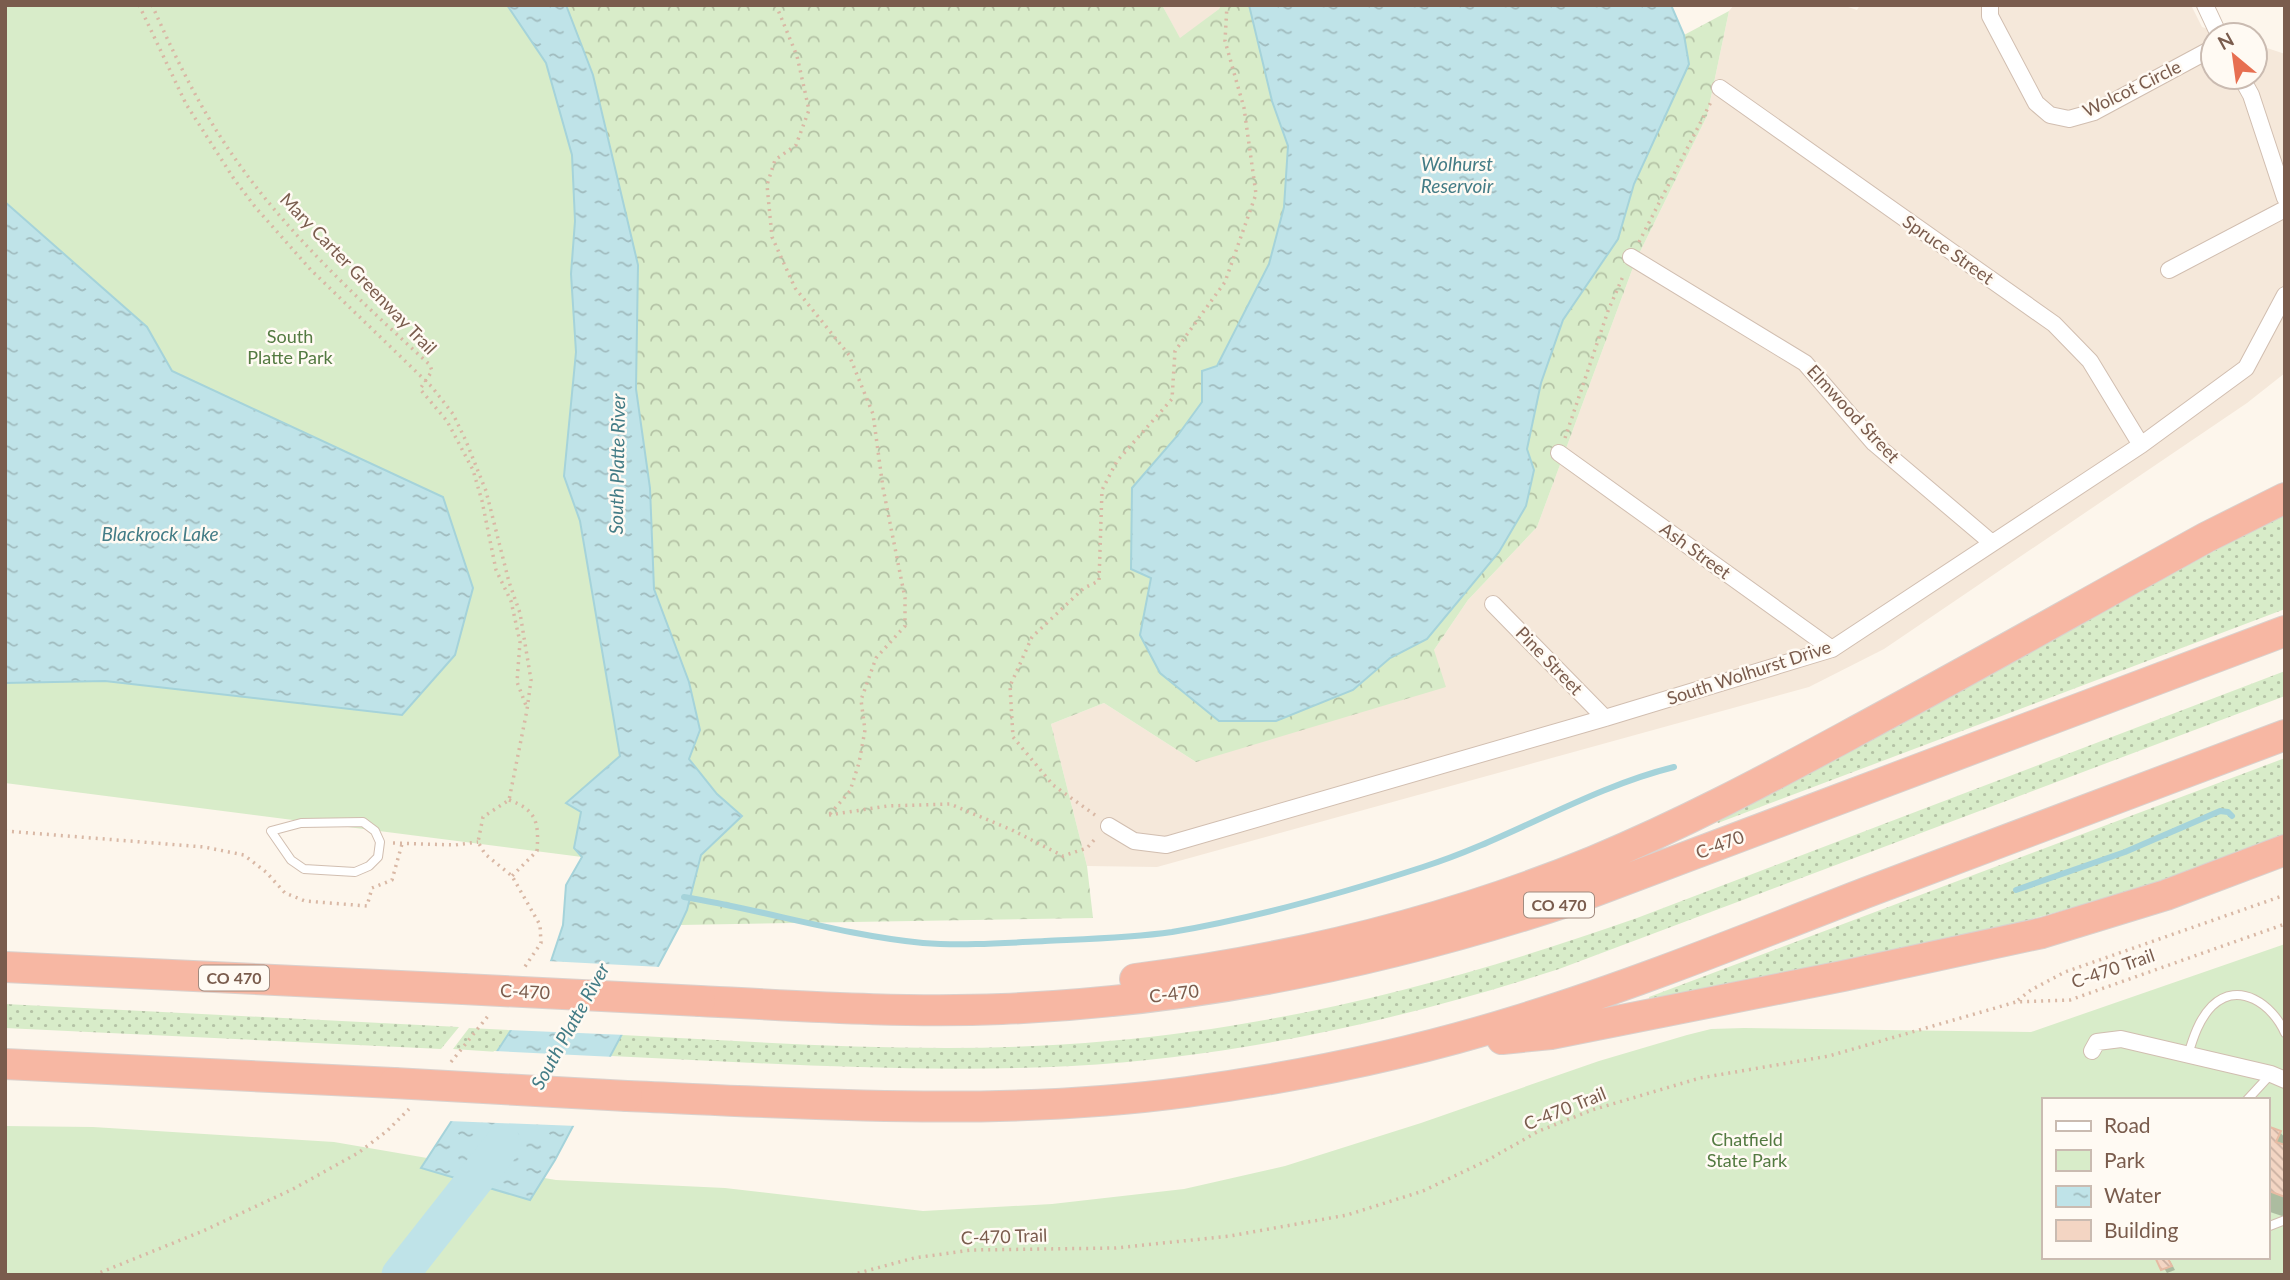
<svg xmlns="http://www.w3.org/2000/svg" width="2290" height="1280" font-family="Lato,sans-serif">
<defs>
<pattern id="grass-dots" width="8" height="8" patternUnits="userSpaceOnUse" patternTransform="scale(1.75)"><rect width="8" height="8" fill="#d8ecc9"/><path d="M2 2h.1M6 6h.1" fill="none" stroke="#b4c2a5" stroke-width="1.8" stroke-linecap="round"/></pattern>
<pattern id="forest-crowns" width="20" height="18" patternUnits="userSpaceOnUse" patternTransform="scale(1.75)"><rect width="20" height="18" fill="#d8ecc9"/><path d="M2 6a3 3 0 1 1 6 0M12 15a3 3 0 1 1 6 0" fill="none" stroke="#b4c2a5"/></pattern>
<pattern id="water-ripples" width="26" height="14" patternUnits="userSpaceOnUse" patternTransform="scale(1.75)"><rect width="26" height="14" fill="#bfe3e8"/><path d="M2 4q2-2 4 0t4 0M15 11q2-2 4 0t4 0" fill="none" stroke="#a0bbbe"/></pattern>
<pattern id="building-back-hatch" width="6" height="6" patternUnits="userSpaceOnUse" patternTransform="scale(1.75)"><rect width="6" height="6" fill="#f3d5c3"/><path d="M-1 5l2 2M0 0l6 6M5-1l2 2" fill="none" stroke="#cab0a1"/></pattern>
</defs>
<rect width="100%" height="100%" fill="#fdf6ec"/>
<path fill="#f5e8da" d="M1162,5H1221L1219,9L1180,39Z
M1734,5H1842L1857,10L1860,5H2191L2202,27L2226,35H2213V77H2255V44L2285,54V373L2247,403L1884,649L1809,687L1157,867L1087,866L1051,724L1104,703L1196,762L1434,650L1468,600L1537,527L1635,262L1707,116L1729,11Z"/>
<path fill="url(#grass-dots)" d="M2285,513V609L1718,823L1716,819Z
M2285,671V696L1559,969C1402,1020 1237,1057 1072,1066C918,1074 764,1063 611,1056L622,1035C783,1043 947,1056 1108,1041C1292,1025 1464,979 1637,918Z
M2285,758V840L2153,885L2007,926L1650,1002L1649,997Z
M5,1004L459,1027L441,1049L5,1028Z
M469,1028L511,1030L498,1052L453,1049Z"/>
<path fill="url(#forest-crowns)" d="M566,5H1162L1180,38L1219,9L1221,5H1249L1272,101L1288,146L1284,207L1269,264L1217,366L1202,371V402L1178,435L1140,635L1353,690L1390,658L1427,639L1499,552L1526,506L1534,470L1527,449L1541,383L1563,320L1618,239L1634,185L1689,64L1684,35L1729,11L1707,116L1635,262L1537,527L1468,600L1434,650L1446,687L1196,762L1104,703L1051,724L1087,866L1093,918L680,925L687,910L701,855L741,816L717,794L689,759L700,729L689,682L654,589L650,488L636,389L638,265L593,75Z"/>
<path fill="#d8ecc9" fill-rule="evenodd" d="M5,5H507L546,63L572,155L575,221L571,274L576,352L564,476L580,521L620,756L567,803L581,812L582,857L5,783Z
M2285,944V1275H5V1126L93,1127L334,1142L556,1180L725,1188L923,1211L1052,1204L1184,1189L1285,1166L1421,1123L1599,1061L1687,1035L1711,1029L1744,1028L2031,1032ZM2043,1100H2267V1257H2043Z"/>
<path fill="url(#water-ripples)" stroke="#a5d3da" stroke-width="2" d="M507,5H566L593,75L638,265L636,389L650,488L654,589L689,682L700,730L689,759L717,794L742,816L701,855L687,910L680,925L555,1160L530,1200L421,1168L511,1030L551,961L563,925L566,885L582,857L574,848L581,812L566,803L620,756L580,521L564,476L576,352L571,274L575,221L572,155L546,63Z
M1249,5H1671L1684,35L1689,64L1634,184L1618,239L1563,320L1541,383L1527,449L1534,470L1526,506L1499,552L1427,639L1390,658L1353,690L1276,721H1219L1160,673L1140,635L1151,578L1131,569L1132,488L1178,435L1202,402V371L1217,366L1269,264L1284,207L1288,146L1272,101Z
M5,202L147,327L172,371L443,497L473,588L455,655L402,715L105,681L5,683Z"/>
<path fill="#fdf6ec" d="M547,961L661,967L626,1035L507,1030Z
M494,1051L615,1057L577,1126L448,1121Z"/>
<path fill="#0003" d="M2267,1128L2280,1132L2285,1138V1217L2267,1211Z
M2157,1257H2168L2175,1270L2167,1273Z"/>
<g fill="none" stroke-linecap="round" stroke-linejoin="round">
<path stroke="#a5d3da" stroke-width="6" d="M2016,890L2125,852L2220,811L2228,812L2232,816
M684,897C764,910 841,935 923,943C962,946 1005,943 1045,941C1087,939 1130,938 1172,932C1255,918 1343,893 1423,867C1509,840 1586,789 1674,767"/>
<path stroke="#bfe3e8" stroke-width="37" d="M400,1275L503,1144"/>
</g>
<path fill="url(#building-back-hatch)" stroke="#e6bba3" stroke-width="2" d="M2267,1126L2281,1131L2276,1142L2285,1145V1197L2269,1191L2267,1193Z
M2155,1257H2167L2172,1266L2161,1270Z"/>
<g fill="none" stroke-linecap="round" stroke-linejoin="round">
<defs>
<path id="lane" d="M363,822L375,831L380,842L378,857L369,866L355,872L304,869L291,860L271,831L301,823Z
M2188,1055C2193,1038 2199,1019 2212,1006C2239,980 2273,1005 2285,1033
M2247,1100L2271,1074
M2267,1227L2285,1220"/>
<path id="street" d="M1990,5V16L2036,103L2050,115L2069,119L2094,112L2213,48
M2205,5L2219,35
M2241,77L2251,95L2285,198
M1720,88L2054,324L2090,361L2141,445
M1631,257L1805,363L1874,443L1992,543
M2169,270L2285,209
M1559,453L1832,649
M1493,604L1605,718
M1109,826L1134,841L1166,845L1605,718L1832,649L2141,445L2246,368L2285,295
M2092,1051L2097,1042L2121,1039L2271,1074L2285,1080"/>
<path id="highway" d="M5,967L463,989
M1135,979C1291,959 1448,921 1594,861C1681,825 1764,781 1847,736C1968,671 2087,603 2207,537L2285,498
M700,1001C800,1006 901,1013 1002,1009C1196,1001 1385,962 1569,901L2285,631
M1502,1039L1551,1034L1843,976L2042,933L2166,895L2285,850
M5,1064L394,1083
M627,1096C814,1104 1001,1117 1187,1092C1297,1077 1410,1054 1516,1021C1634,985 1749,938 1865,893C2004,840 2145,789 2285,735"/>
</defs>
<use href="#lane" stroke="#d1beb0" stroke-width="10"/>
<use href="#street" stroke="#d1beb0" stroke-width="18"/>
<use href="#highway" stroke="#dad1cd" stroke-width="32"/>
<path stroke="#d9b8a5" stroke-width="3.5" stroke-dasharray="2 5" stroke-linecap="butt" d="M139,5L186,104L234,179L256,208L311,270L432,387L453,414L466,441L486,491L509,582L520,613L531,680L527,710L509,800L483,817L478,842L485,854L512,876L540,925L541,943L524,968
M152,5C171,48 193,94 218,133C274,222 353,294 430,365L432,371L420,389L447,421L473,470L482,501L496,570L511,601L520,642L517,682L527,708
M776,5L797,56L809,110L796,145L775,160L767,185L772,237L795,288L849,355L873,414L883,488L905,598V626L876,658L861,700L865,730L859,763L850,791L829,815
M1639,242L1711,102
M1565,438L1608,311L1624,274
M509,800C537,810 539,823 537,851L512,876
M829,815L887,806L950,804L1012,830L1063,856L1087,848L1096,838
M1095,815L1053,785L1013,737L1010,686L1032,637L1084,588L1099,581L1102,490L1117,461L1172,399L1175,351L1225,282L1256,194L1244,108L1225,41L1227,5
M5,831L204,847L244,855L266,872L285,893L305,901L367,906L372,888L392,880L402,844
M393,843L455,845L478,842
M2018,1000L2031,990L2065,972L2285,895
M451,1062L488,1016
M94,1275L203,1231L293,1189L358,1153L387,1131L409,1109
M851,1275L914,1258L971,1250L1116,1248L1230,1236L1347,1215L1423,1191L1486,1161L1539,1131L1592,1110L1700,1078L1829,1056L2016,1002L2070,1000L2285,924"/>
<use href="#lane" stroke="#fff" stroke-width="8"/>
<use href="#street" stroke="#fff" stroke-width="16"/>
<use href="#highway" stroke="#f7b7a3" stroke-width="30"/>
<defs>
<path id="highway-bridge" d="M463,989L700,1001
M394,1083L627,1096"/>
</defs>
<use href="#highway-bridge" stroke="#dad1cd" stroke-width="32" stroke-linecap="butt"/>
<use href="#highway-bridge" stroke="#f7b7a3" stroke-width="30"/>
</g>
<g text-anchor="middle" stroke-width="5" stroke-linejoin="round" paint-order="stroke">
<g fill="#fffaf3" stroke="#a28b7f" stroke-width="2">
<rect x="1524" y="892.5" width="70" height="25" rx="5"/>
<rect x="199" y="965.5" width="70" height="25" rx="5"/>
</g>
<g font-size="16" font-weight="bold" fill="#7a5c4d">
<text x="1559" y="911">CO 470</text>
<text x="234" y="984">CO 470</text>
</g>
<g font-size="18" fill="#7a5c4d" stroke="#fffaf3">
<text transform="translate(2132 89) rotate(-26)" y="6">Wolcot Circle</text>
<text transform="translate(1948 250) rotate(35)" y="6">Spruce Street</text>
<text transform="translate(358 274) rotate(46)" y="6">Mary Carter Greenway Trail</text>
<text transform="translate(1853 414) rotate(47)" y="6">Elmwood Street</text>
<text transform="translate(1695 551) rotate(36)" y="6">Ash Street</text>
<text transform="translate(1549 661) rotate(46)" y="6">Pine Street</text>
<text transform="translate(1749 673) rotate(-18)" y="6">South Wolhurst Drive</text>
<text transform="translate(1720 845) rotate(-21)" y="6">C-470</text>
<text transform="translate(2113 969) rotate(-19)" y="6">C-470 Trail</text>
<text transform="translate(525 992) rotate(3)" y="6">C-470</text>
<text transform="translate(1174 994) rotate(-7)" y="6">C-470</text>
<text transform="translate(1565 1109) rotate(-22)" y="6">C-470 Trail</text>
<text transform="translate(1004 1237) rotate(-2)" y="6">C-470 Trail</text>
</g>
<g font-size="18" fill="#537a41" stroke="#fffaf3">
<text x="290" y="343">South<tspan x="290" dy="21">Platte Park</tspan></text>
<text x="1747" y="1146">Chatfield<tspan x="1747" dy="21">State Park</tspan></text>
</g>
<g font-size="19" font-style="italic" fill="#437c86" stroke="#fffaf3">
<text x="1457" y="171">Wolhurst<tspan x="1457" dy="22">Reservoir</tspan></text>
<text transform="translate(617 464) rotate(-89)" y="7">South Platte River</text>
<text x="160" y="541">Blackrock Lake</text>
<text transform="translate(570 1026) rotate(-61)" y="7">South Platte River</text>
</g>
</g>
<rect width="2290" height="1280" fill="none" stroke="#7a5c4d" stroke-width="14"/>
<rect x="2042" y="1098" width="228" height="161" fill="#fffaf3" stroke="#cabbb1" stroke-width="2"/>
<rect x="2056" y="1121" width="35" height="10" fill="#ffffff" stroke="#cabbb1" stroke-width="2"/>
<text x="2104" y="1133" font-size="21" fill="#7a5c4d">Road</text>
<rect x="2056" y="1150" width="35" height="21" fill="#d8ecc9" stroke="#cabbb1" stroke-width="2"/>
<text x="2104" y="1168" font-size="21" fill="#7a5c4d">Park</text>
<rect x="2056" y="1186" width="35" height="21" fill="url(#water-ripples)" stroke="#cabbb1" stroke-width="2"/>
<text x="2104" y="1203" font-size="21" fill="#7a5c4d">Water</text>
<rect x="2056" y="1220" width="35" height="21" fill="#f3d5c3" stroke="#cabbb1" stroke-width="2"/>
<text x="2104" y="1238" font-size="21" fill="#7a5c4d">Building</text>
<g transform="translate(2234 56) rotate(331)"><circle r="33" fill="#fffaf3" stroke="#cabbb1" stroke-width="2"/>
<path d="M0-5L12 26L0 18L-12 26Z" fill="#e76f51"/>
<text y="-10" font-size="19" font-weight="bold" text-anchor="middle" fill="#7a5c4d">N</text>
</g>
</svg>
